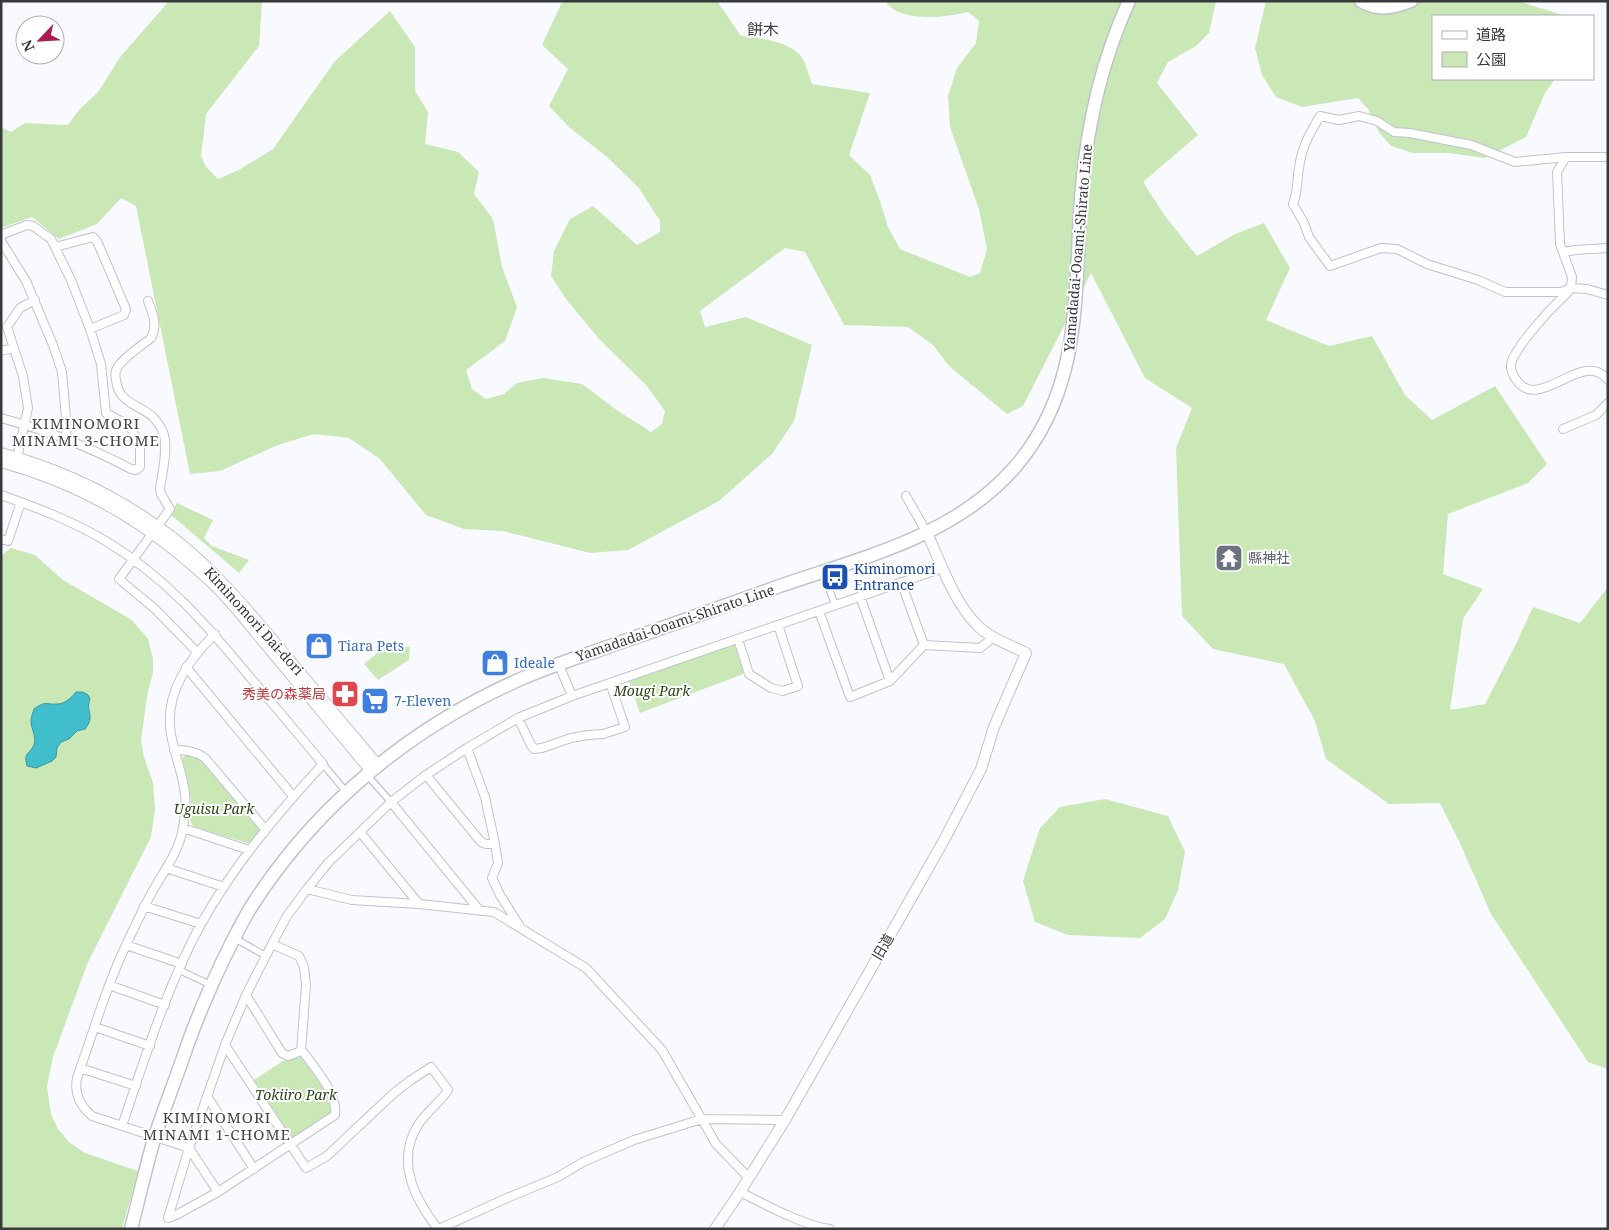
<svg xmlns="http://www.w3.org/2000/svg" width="1609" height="1230" font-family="'Noto Serif','Noto Sans JP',serif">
<rect width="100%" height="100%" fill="#f9faff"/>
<path fill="#c9e8b6" d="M169,1H262L259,46L206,114L201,156L206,167L218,179L239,170L273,149L335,61L390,11L415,47V91L428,112L425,144L458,152L479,172L474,194L493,219L502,267L517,307L505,341L466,370L472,389L486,399L504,394L517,383L543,378L582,384L618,411L651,432L662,424L665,411L646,385L600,340L566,299L551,276L554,251L570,219L593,206L637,245L660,232V221L639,188L607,157L569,127L549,106L568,69L542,45L561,4L565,1H717L741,36C760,38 787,41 800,55C805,59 809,77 812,84L870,93L849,155L870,175L880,201L888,227L900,249L970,277L980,273L987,249L979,209L950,127L948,96L957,68L976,43L979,21L968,12C946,17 918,21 896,11C892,9 888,4 884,1H1216L1209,33L1196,46L1168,62L1157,83L1198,135L1143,182L1165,216L1197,256L1235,234L1264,223L1290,268L1266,320L1329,346L1372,336L1405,395L1432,420L1495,386L1547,464L1528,483L1448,514L1443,574L1483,589L1463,619L1450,710L1485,704L1516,644L1533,607L1580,623L1608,587V1069L1588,1062L1491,914L1460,843L1440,803L1389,804L1326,759L1315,721L1284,664L1213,649L1182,616L1176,448L1192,408L1145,378L1091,273L1023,406L1007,414L949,366L933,345L908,327L844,325L805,252L785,248L700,311L705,327L746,317L812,345L794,421L772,454L719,501L628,550L590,553L503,531L464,529L426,515L380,459L349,438L314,434L278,445L220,471L190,474L136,206L121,198L97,224L59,239L32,217L1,228V127L11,132L25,123L68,125L78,111L98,92L121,56Z
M1266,1H1518L1566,16H1433V79H1555L1545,93L1526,137L1485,158L1449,153H1413L1391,146L1378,131L1368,109L1358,98L1302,107L1276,97L1262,75L1255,48Z
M177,503L213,520L204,538L212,546L249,560L239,573L170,514Z
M11,548L35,555L63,580L132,620L148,639L153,659V673L147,696L141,741L144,757L153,783L155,809L151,837L88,962L53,1057L47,1086L51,1114L58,1129L69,1142L85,1153L138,1171L122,1229H1V556Z
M387,645L410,647L409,660L378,680L364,664Z
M731,645L736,647L746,673L640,713L629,681Z
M188,755L201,759L258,825L260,831L251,843H247L194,827L190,821C194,801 187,778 182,759L184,756Z
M1105,799L1168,816L1185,852L1178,890L1165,919L1140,938L1068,935L1035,922L1023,881L1040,828L1060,807Z
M301,1057L306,1059L332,1100L333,1112L294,1138L291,1137L254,1080L283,1061Z"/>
<path fill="#40becc" stroke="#3d96a1" d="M76,692H83L88,695L90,699C85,712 96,715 85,729L77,731L69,739L61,742L57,748L56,757L52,761L36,768L27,766C23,752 30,754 34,745C37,737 31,729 31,721C31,717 33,713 34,709C47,700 45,705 58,704C65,704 72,697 76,692Z"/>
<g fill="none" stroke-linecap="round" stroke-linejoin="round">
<defs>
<path id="pedestrian" d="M823,572L835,605
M323,764L347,793
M367,775L391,802
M234,938L266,956
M179,970L211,985"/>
<path id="minor" d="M1320,116L1339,120L1359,116L1377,121L1394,132L1410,133L1471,145L1515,162L1566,157L1557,172L1560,244L1572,277L1571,288L1561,292H1505L1478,280L1427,264L1397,249L1381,248L1330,266L1309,237L1304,223L1293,204C1299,188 1296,183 1299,168C1302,146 1309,135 1320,116Z
M1566,157H1608
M1,237L3,234L27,225L33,226L51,239L71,280L90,329L101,364L106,413L130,426L140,447V467L136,470L131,469C90,447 46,430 1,418
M1,241L26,281L53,345L62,372L67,430L65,439
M55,247L93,237L97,241L126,309L124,315L90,329
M1563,252L1576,250L1608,248
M1608,295L1587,289L1571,288C1566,295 1561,299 1555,305C1545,315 1523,340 1516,353C1510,362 1509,368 1515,378C1538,416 1582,347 1608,380
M148,301C153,314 158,325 151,338C141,346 127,355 119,365C115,370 115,374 116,380C118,402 137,404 152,416C157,421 162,429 164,435C168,450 162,474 160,489L161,494L170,509L119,579L155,609L197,652
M1,351L14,348
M1563,429L1596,415L1608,403
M17,458L28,408L23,376L7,327L20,308L35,300
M1,495C38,508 75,522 109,543C167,579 206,624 249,676C274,705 298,734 323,764C276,815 235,864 201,924C166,988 145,1058 122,1126
M906,496L927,533
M1,539L8,541L21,502
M901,582L924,645
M860,596L890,681
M819,611L850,697L890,681L924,645L980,648L994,637
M215,634C188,660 164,694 171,734C174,753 183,775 185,793C186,803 185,817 183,827C180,851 163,872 152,892C143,909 135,926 127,943C106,987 93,1033 77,1078C74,1094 80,1106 92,1116L189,1148L218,1192
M738,639L749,674L771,688L783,691L798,686L778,625
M559,665L572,696
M186,667L293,796
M518,718L531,745L534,749L542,748L571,738L588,735L603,734L625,727L610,683
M467,748L485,797L495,844L498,863L492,878L500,895L519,925
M174,750C186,750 195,751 205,758L265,829
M426,775L481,842L486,844H495
M391,802L480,911
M183,828L249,850
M360,832L419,904
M166,868L224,887
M307,889L352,900L419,904L494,912L586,968L662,1050L716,1144L749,1178
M144,906L201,924
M126,945L182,964
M109,985L165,1005
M246,995L282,1053L288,1056L301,1051L306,985L304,967L299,956L272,944
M95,1027L150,1046
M225,1045L306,1168L327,1156L394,1093L411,1080L431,1067L448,1090C440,1103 426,1112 418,1125C395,1162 415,1199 438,1229
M301,1051L304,1053C316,1070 338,1094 335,1115L218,1192L176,1215L168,1218L189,1148L225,1045L246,995L272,944L287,916L307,889L328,863L391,802L426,775L467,748L518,718L572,696L943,568
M80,1068L136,1086
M207,1096L254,1169
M740,1192C764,1204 804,1226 830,1229
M439,1229L507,1198L558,1177L583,1162L634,1140L702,1119L785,1120"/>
<path id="tertiary" d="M1,453C64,470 125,500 176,540C215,571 247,609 278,646C311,686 345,726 378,765
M1,462C76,482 144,521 201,573C228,596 249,625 272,652C305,692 338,731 371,771
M715,1229L740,1192L785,1120L943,842L981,769L994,727L1026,653C1010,645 989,638 976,624C954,602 940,561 927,533"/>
<path id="primary" d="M1361,1C1378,11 1393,8 1411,1
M131,1229C139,1198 146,1166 155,1136C165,1106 177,1076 187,1046C200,1010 215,976 232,942C239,929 245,916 253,904C318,803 413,726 523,678C552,665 583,656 613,645C668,626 722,607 777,587C860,558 955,537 1015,467C1086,385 1073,286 1082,186C1088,121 1102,60 1129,1"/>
</defs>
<use href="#pedestrian" stroke="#bfc3cd" stroke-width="8"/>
<use href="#minor" stroke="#bfc3cd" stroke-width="10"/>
<use href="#tertiary" stroke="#bfc3cd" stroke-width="12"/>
<use href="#primary" stroke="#bfc3cd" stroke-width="15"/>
<use href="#pedestrian" stroke="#fff" stroke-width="5.5"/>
<use href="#minor" stroke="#fff" stroke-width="8"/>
<use href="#tertiary" stroke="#fff" stroke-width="10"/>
<use href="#primary" stroke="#fff" stroke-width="12"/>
</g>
<defs>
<symbol id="temple-square" viewBox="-11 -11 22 22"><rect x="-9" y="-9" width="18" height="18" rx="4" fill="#6b7280" stroke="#fff"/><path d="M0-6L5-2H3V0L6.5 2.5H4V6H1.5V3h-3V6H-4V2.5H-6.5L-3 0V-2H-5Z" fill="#fff"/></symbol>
<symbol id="bus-square" viewBox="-11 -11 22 22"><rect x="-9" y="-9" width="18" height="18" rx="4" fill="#1a4fb4" stroke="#fff"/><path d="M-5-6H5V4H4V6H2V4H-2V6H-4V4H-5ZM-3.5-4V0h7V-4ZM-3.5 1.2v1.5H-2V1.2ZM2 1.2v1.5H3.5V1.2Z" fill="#fff"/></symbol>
<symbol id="shop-square" viewBox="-11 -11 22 22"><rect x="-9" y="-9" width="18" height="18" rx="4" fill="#3f7fe0" stroke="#fff"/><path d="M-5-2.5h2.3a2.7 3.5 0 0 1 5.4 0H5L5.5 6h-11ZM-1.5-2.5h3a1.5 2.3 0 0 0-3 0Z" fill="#fff"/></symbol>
<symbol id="pharmacy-square" viewBox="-11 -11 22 22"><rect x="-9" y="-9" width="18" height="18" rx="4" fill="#e0444e" stroke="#fff"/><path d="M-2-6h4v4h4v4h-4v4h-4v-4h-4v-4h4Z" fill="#fff"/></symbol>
<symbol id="supermarket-square" viewBox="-11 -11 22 22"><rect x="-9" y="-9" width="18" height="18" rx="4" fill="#3f7fe0" stroke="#fff"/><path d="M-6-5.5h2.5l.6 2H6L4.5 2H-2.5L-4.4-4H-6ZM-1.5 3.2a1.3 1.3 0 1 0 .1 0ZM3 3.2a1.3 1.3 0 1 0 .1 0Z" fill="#fff"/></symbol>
</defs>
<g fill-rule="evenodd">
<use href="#temple-square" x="1213" y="542" width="32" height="32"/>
<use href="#bus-square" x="819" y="561" width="32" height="32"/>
<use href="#shop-square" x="303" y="630" width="32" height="32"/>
<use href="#shop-square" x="479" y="647" width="32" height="32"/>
<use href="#pharmacy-square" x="329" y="678" width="32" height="32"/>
<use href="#supermarket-square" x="359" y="685" width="32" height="32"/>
</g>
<g text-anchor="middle" stroke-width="4" stroke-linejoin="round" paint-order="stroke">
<g font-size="14" fill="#37393d" stroke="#fff">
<text transform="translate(1078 248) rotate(-85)" y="5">Yamadadai-Ooami-Shirato Line</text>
<text transform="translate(254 621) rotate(48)" y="5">Kiminomori Dai-dori</text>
<text transform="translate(675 623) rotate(-19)" y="5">Yamadadai-Ooami-Shirato Line</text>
<text transform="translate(883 947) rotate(-60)" y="5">旧道</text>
</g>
<g font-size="14" fill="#5b616d" stroke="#fff" text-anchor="start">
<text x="1248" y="563">縣神社</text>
</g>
<g font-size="14" fill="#164399" stroke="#fff" text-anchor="start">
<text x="854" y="574">Kiminomori<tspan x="854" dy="16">Entrance</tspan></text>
</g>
<g font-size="14" fill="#366cbe" stroke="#fff" text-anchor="start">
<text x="338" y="651">Tiara Pets</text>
<text x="514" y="668">Ideale</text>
<text x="394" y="706">7-Eleven</text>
</g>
<g font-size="14" font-style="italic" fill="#274412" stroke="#fff">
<text x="652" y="696">Mougi Park</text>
<text x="214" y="814">Uguisu Park</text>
<text x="296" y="1100">Tokiiro Park</text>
</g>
<g font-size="14" fill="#be3a42" stroke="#fff" text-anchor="end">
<text x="326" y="699">秀美の森薬局</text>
</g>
<g font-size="15" letter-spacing="1" fill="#40434b" stroke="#fff">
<text x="86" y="429">KIMINOMORI<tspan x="86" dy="17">MINAMI 3-CHOME</tspan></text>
<text x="217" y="1123">KIMINOMORI<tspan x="217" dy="17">MINAMI 1-CHOME</tspan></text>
</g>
<g font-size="16" fill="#40434b" stroke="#fff">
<text x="763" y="35">餅木</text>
</g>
</g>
<rect width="1609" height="1230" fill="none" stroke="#37393d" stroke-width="5"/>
<rect x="1432" y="15" width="162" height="65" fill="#ffffff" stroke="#afb0b1"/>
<rect x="1442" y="31" width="25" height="8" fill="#ffffff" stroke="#afb0b1"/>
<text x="1476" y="40" font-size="15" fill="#37393d">道路</text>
<rect x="1442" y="52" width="25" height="15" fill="#c9e8b6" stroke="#afb0b1"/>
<text x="1476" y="65" font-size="15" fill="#37393d">公園</text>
<g transform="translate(40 40) rotate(245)"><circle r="24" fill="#ffffff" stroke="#afb0b1"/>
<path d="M0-4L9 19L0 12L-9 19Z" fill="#ab1c55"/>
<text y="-8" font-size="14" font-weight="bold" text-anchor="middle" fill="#37393d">N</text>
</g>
</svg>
